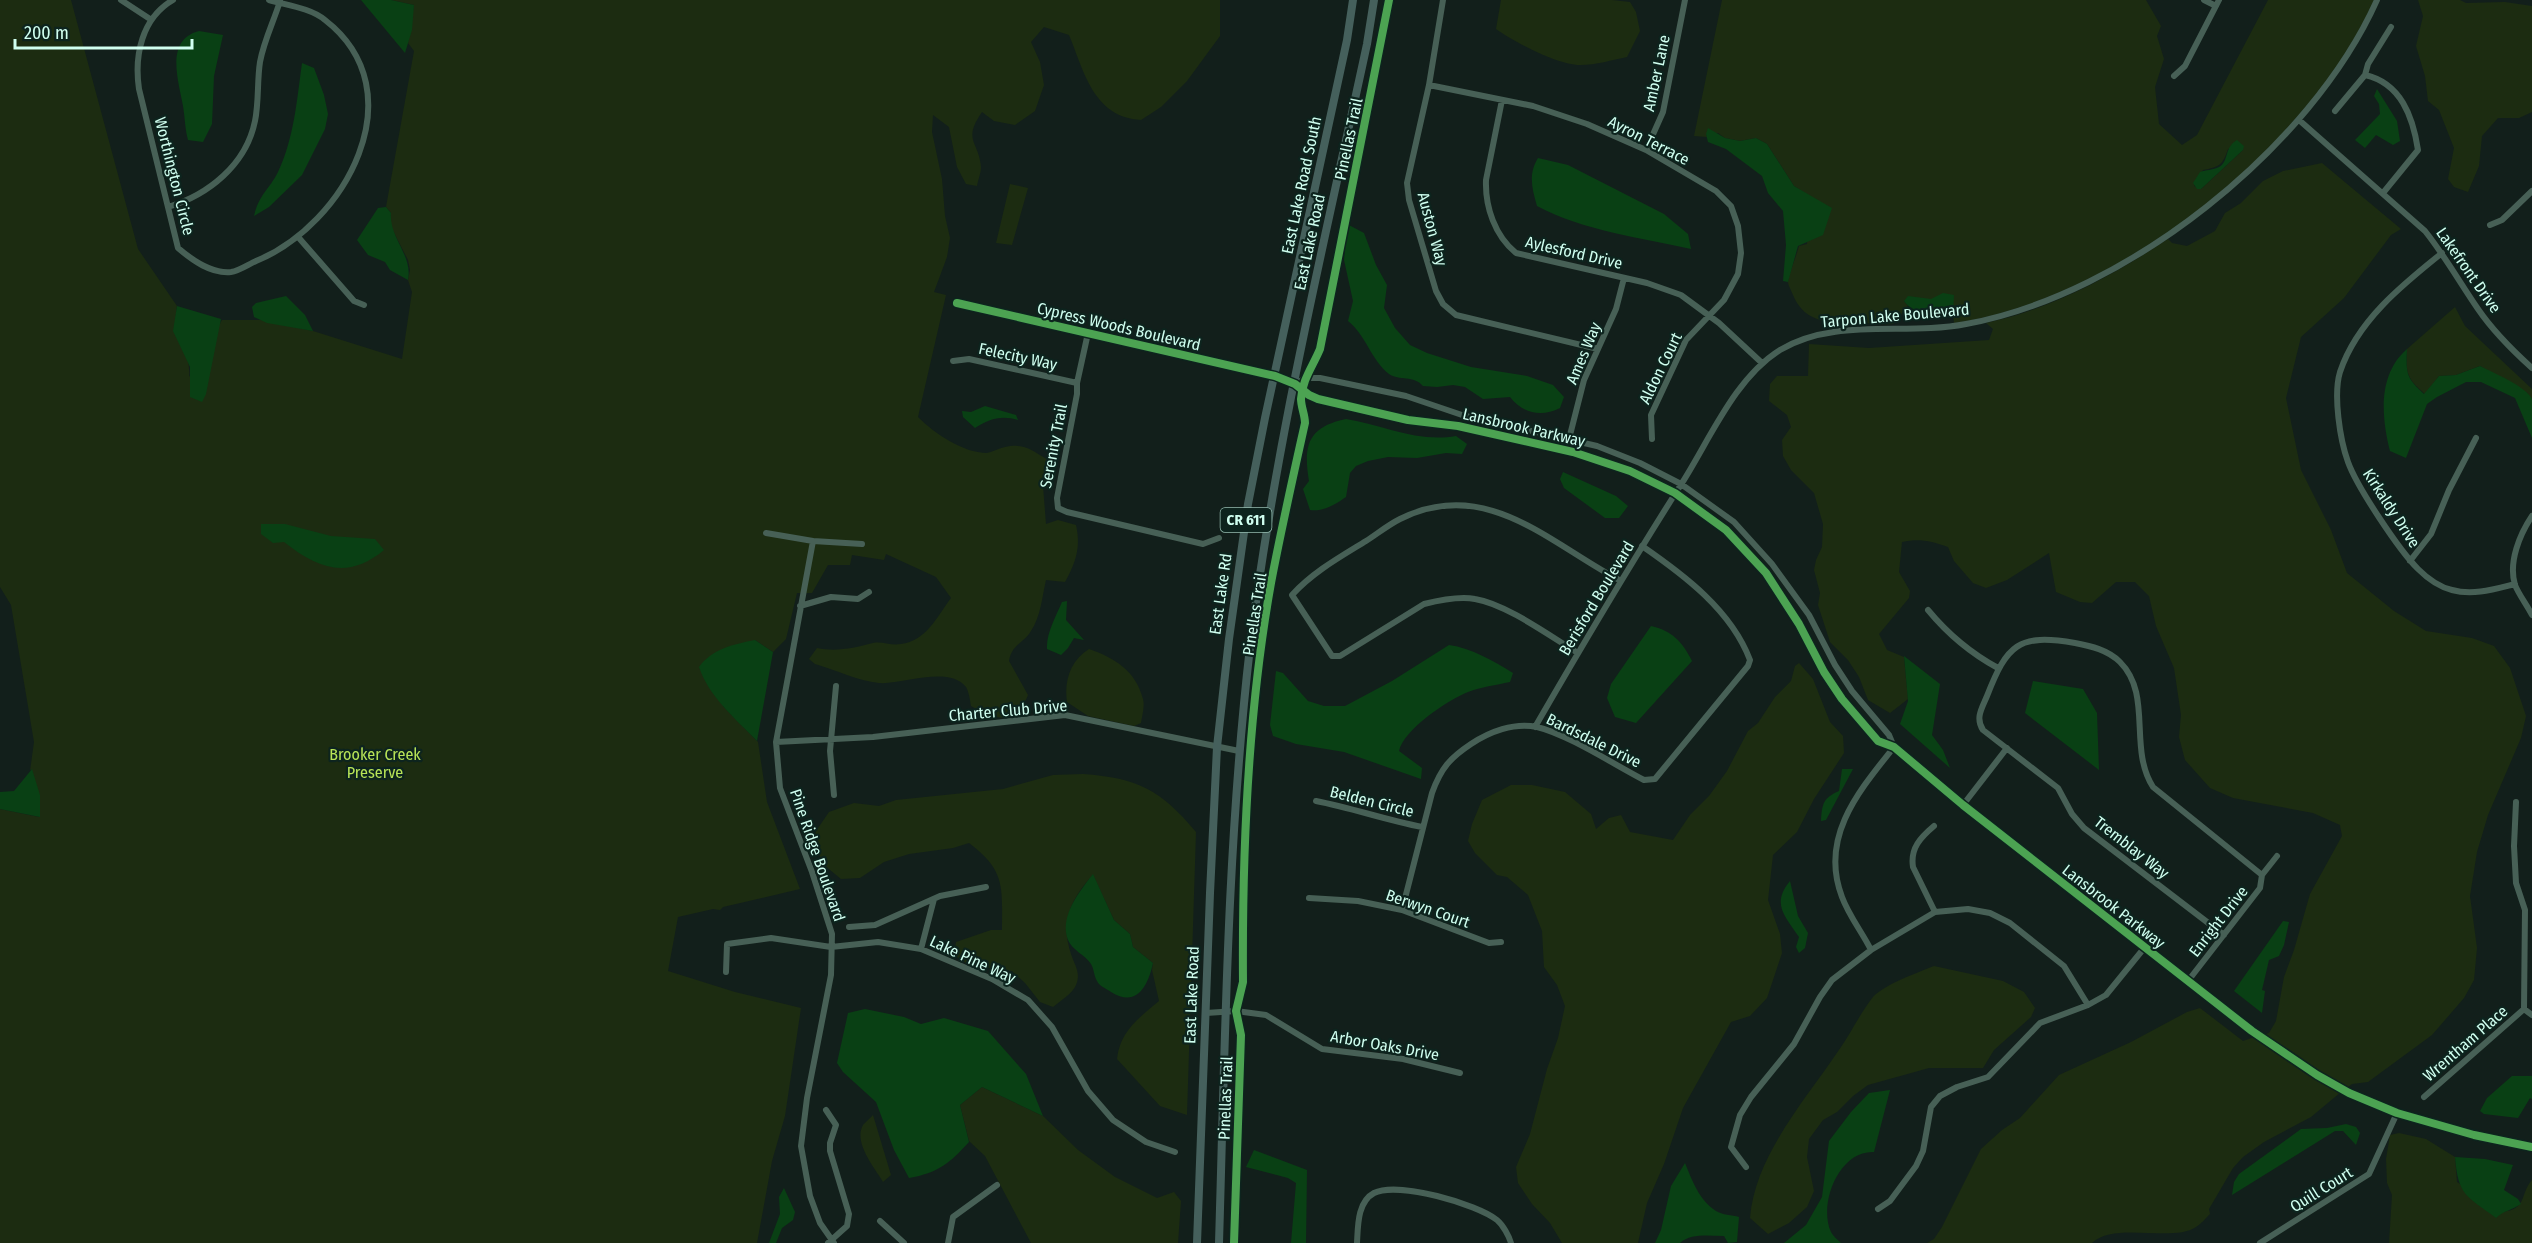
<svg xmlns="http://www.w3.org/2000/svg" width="2532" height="1243" font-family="'Fira Sans Condensed',sans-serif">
<rect width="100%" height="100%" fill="#121f1b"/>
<path fill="#1c2c11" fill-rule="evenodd" d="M0,0H71L138,249L177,306C171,331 192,352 189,377L222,320H261L313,331L402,359L412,292L408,280L410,270L408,260L390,225L391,213L386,207L414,51L408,43L414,5L391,0H1220V36L1187,81L1161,107L1141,120C1093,117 1084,71 1069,35L1044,27L1031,42L1040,62L1044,85L1035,111L1015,125L994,121L982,112C962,141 979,141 981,167C981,173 978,180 977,186L966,184L957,167L949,127L933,115L932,132L942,179L945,216L950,238L947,257L934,292L946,295L918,417C934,433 963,453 987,453C993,452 999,448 1005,447C1024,443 1031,450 1048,460L1046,480L1043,486L1046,524L1058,520L1076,525C1081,547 1076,562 1065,582L1046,580C1042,597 1041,616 1031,631C1023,644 1012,644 1009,661L1028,695C1015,727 997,720 971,706C970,700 969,692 966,687C949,665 901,685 879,683C858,681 836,670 815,664L809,659L817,648C836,652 854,648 873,643C882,641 891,646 901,644C926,641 937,617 951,598L936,577L886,554L884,560L852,555L850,565H828L812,593H797L786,639L773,652L755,640L723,706L758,742L767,802L800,889L723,907L720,910L713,909L678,917L668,971L735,992L801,1008L785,1116L772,1161L757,1243H0V809L39,817L31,769L30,771L34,742L11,605L0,587Z
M1501,0H1612L1630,2L1636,12L1640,31L1627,57C1612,60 1596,65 1580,65C1558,65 1514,42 1496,29Z
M1722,0H2146L2161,26L2157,36L2164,59L2155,87L2159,124L2182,145L2197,135L2268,0H2374C2308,148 2116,300 1954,323L1953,313L1931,299L1904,301L1908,306L1893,324C1879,325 1865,322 1851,323C1826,324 1803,320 1793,295C1792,292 1788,285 1788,282C1788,277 1797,254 1799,246L1807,244L1808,195L1794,186L1767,144L1756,138L1740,141L1725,138L1718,133L1706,134L1707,137L1694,136ZM2243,146V150L2201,189L2194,186L2203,170C2219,167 2223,165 2228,149Z
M2418,0H2460L2466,3L2505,2L2532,6V112L2519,118H2498L2482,136L2479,166L2468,192L2454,187L2448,179L2454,148L2439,110L2428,101L2425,76L2416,46L2423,16Z
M2322,163L2401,229L2391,235L2344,298L2301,337L2286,398L2301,470L2331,530L2347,573L2394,611L2426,631L2472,638L2494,646L2510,668L2526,716L2521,738L2488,815L2477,852L2470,896L2477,948L2474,980L2464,998L2432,1035L2368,1082L2352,1084L2347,1088L2319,1072L2263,1035L2269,1033L2276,1021L2284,977L2294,950L2310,894L2342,836L2340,825L2313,813L2233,798L2210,788L2185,760L2179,737L2181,715L2174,668L2156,626L2149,596L2135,582H2116L2092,603L2080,602L2056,592L2049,553L2007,580L1986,588L1973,583L1954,561L1948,547C1931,541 1919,538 1902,542L1899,572L1910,591L1909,598L1879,634L1887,650L1904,657L1908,699L1890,713L1868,700L1859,677L1848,660L1830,642L1818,605L1820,593L1814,570L1816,560L1822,547L1823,524L1814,493L1791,470L1783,456L1782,440L1791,427L1787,415L1769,401L1770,384L1777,376H1808L1809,344L1869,348L1989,340L1993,329L1986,323C2052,309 2112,276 2168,239L2172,243L2187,246L2215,231L2225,213L2241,203L2263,181L2283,171Z
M1010,184L1028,188L1012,245L996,243Z
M2455,307L2465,326L2532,389V400L2527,393L2480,366L2456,375L2439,376L2425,394C2406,377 2406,374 2407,349Z
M1089,649C1115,658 1136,671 1143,699C1145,706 1142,716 1141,723L1134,726L1088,716L1067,702C1064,681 1070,661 1089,649Z
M1799,663L1813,679L1830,722L1843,736L1844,753L1814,799L1797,832L1773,855L1768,900L1780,934L1782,953L1767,998L1750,1016L1731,1022L1683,1108L1664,1164L1647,1203L1638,1243H1562L1550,1223L1532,1204L1518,1183L1516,1167L1530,1134L1547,1069L1558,1038L1565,1006L1557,985L1544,967L1542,931L1528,895L1507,877L1497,875L1475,853L1468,841L1472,824L1482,800L1511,785H1532L1565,792L1591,814L1596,829L1609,818L1621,815L1630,832L1673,840L1690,815L1709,796L1727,771L1748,731L1758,723L1775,697L1791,681L1795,666Z
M1083,774C1138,778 1161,790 1196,832L1187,1115L1160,1106L1117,1059C1120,1031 1139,1018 1159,1001L1152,970L1153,963L1133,947L1130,934L1114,920L1093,875C1071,898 1060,922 1071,954C1075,966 1081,973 1076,985C1073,993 1060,1001 1053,1007L1040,1002L1025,983L1012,971L969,965L954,955L956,942L991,930H1002C1002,887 1006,871 969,843L953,848L909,854L884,862L860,878L841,879L824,865L813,842L816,831L829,812L854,803L879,806L896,800L1003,789L1053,775Z
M1934,966L2003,981L2024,992L2035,1008L2031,1017L1994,1050L1983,1068H1929L1868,1085L1853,1096L1837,1112L1823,1120L1809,1139L1807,1157L1814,1191L1807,1207L1789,1223L1768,1234L1750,1218C1755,1155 1807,1098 1841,1047C1852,1031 1861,1012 1873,997C1885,984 1917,973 1934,966Z
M2200,1008L2243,1041L2255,1037L2316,1078L2341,1092L2311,1117L2264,1142L2243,1157L2233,1168L2209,1209L2210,1214C2206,1218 2201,1224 2196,1227C2172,1243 2115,1221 2092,1243H1927L1934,1239L1942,1227L1981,1149L2002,1130L2020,1118L2059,1075L2131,1042L2187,1012Z
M982,1087L1043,1116L1078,1150L1115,1177L1157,1198L1174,1192L1181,1201L1178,1243H1031L985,1156L969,1141L960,1105Z
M873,1115L891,1175L883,1182C875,1168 853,1143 863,1125C866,1122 870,1118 873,1115Z
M2399,1133L2426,1139L2455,1157L2457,1182L2502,1212C2528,1209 2519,1195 2532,1180V1243H2389L2392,1195L2387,1183L2386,1159L2390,1135Z"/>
<path fill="#094014" d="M361,0H391L414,5L412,30L405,53Z
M199,31L223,35L214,76L212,124L203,142L188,140C185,129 185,118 183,106C179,82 164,40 199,31Z
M302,63L314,68L324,95L328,114L325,129L302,175L269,207L254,216C259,194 269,190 278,172C294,139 297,99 302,63Z
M2377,89L2397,121L2400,141L2393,145L2376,135L2365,148L2355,140L2380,114L2379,104L2374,96Z
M1708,128L1725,138L1740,141L1756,138L1767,144L1794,186L1832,208L1823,235L1798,246L1788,282L1783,281L1786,245L1783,211L1768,193L1762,176L1726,149L1708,142L1706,134Z
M2237,140L2244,146L2243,150L2201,189H2197L2193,183L2200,172C2206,170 2213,170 2219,167C2229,162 2224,147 2237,140Z
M1538,158L1568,165L1664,214L1688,234L1691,249C1642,238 1581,230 1537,206C1532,189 1528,174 1538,158Z
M386,207L391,213C389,238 413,255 408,280L390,270L385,262L368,255L357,240L378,208Z
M1347,224L1364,233L1376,265L1387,285L1384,308L1395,328L1410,345L1427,353L1471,367L1527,376L1553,385L1564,397L1560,408C1542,417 1523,414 1510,397L1483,399L1465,387L1453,385L1437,387L1423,386C1414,375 1399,381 1389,374C1371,360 1366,335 1348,321L1353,301L1344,260Z
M1943,293L1954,295L1953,313C1936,312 1914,316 1904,301L1908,296L1931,299Z
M286,296L305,315L313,331L267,323L254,317L252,307L256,303Z
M177,306L221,319L206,394L202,402L190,397V367L173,331Z
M2407,349C2406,374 2406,377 2424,394L2439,376L2456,375L2480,366C2492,372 2527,387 2532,399C2532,409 2532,427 2532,438L2515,398L2481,382H2466L2437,397L2427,404L2406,458L2390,451C2381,416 2378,374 2407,349Z
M985,406L1016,415L1018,420C1001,415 989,419 975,428L963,417L962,411L971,412Z
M1346,419C1383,425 1418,443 1456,436L1467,444L1462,454L1446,453L1417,458L1388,457L1368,461L1356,466L1350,473L1346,497C1336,504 1323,512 1310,510L1303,489L1309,481C1303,445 1308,427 1346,419Z
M1563,472L1616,496L1628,506L1619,518H1605L1564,488L1560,479Z
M261,524H285L331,536L375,539L384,550C348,580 318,569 284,542L273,543L261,534Z
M1067,601L1066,620L1084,640L1074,638L1068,648L1061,655L1047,649C1046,634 1056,616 1062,602Z
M1651,626C1672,631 1682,641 1692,661L1636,723L1615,717L1607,698L1611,684Z
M755,640L773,652L757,741C736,719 709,697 699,667C712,649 734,644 755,640Z
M1449,645C1471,648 1494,661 1513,673L1510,682C1496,685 1481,687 1468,692C1448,700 1404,729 1399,751L1422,768L1421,779L1344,752L1296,744L1273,736L1270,725L1276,671L1283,673L1308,701L1324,706H1345L1392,681Z
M1904,656L1940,684L1932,735L1943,750L1950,768L1900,724L1908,701Z
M2033,681L2083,689L2097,713L2099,770L2025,713Z
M32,769L40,795V817L0,809V792L14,791Z
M1842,769H1853L1826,820L1821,821C1822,804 1823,798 1839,791Z
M1093,874L1114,920L1130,934L1133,947L1153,963C1148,986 1137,1008 1111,992C1107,989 1099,986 1097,981C1094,976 1094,969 1091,964C1085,955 1072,950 1068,940C1059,917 1079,892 1093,874Z
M1790,881L1798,916L1808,933L1805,948L1799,953L1796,947L1799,937C1785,916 1771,904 1790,881Z
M2283,921L2289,922L2284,945L2279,956L2269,960L2262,990L2265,991L2262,1013L2234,991Z
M865,1009L904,1017L921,1024L944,1018L988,1031L1026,1074L1043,1116L982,1087L960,1105L969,1142C950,1163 938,1173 909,1178L894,1150L876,1102L843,1072L837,1063L848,1013Z
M2512,1076H2532V1099L2530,1098L2518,1118L2484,1114L2480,1111L2487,1098Z
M1890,1090L1874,1152C1839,1150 1818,1204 1831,1232C1833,1236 1838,1240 1841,1243H1784L1806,1225L1822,1197L1829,1141L1851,1112L1869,1093Z
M2346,1124L2356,1127L2360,1133L2356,1145L2343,1131H2335L2232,1195L2234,1182L2239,1174L2301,1129L2327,1128Z
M1254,1150L1307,1170L1306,1243H1291L1296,1183L1288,1178L1246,1167Z
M2455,1157L2485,1159L2513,1165L2504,1190L2518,1199L2521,1204C2512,1210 2503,1211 2496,1218C2467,1196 2458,1196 2455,1157Z
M1685,1163C1692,1180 1699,1200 1716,1211C1722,1215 1732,1215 1739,1217L1737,1242L1728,1243L1724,1236C1709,1236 1691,1233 1680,1243H1655L1661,1230L1671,1186Z
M784,1188L795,1212L793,1220L782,1228L776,1243H769L780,1214L779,1197Z"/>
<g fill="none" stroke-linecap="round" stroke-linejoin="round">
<path stroke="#476056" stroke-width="6" d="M121,0L150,19
M173,0C142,18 134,55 139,89L178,248C192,260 211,274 231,272C239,271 249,264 256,261C345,225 418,92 325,20C311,8 286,5 269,0
M1443,0L1429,85L1407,183L1409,200L1436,291L1443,304L1456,315L1598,349
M2204,0L2216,6
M2174,76L2185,66L2219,0
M1429,85L1533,106L1587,124L1646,150L1716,191L1731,206L1738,226L1741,253L1738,274L1724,300L1686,340L1651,415L1652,439
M1502,100L1486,180C1485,207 1495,236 1516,253L1647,283L1681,295L1719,323L1762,363
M2335,111L2365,75
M2299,120L2425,231C2445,256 2460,283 2478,309C2493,331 2512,350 2532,368
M1646,150L1663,112L1685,0
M2383,193L2418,150C2413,117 2401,83 2365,75L2368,64L2391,27
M168,207C208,195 246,165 255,121C259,102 257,81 260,62C264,40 274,21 280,1
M2490,225L2502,220L2532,191
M299,238L354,301L364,305
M2442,253C2402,285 2357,321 2340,372C2333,395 2340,440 2348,462C2357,487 2399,550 2418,569C2427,578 2439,587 2452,590C2473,596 2495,589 2515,584
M957,303L1275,376L1295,384L1309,395L1318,399L1408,420L1458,426L1573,452L1630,471L1675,493L1726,530L1766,573L1799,624L1824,672L1842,699L1878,741L1894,747L1963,805L2252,1031L2317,1075L2349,1093L2397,1113L2474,1135L2532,1147
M1088,333L1077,383V394L1057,498L1058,508L1067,512L1203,544L1219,538
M953,361L969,359L1077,383
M1295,384L1306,378H1320L1406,396L1462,415L1597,446L1640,463L1681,484L1734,522L1772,564L1809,615L1835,665L1852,691L1889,735L1894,747
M1569,439L1584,380L1616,309L1624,278
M2532,516C2520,534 2508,562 2515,585C2519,595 2527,605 2532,615
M766,533L813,541L862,544
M813,541L776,742L780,788L812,872L832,934L831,975L807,1098L801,1146L810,1196L820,1223L834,1243
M2410,561L2431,534L2449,490L2476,438
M800,606L831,597L858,599L869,592
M1928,610C1947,633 1972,654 1998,668
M1578,653C1550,636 1506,604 1475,599C1459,596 1440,600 1424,604L1340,656H1332L1292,595C1313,572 1340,557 1366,541C1377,534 1388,525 1400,519C1487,476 1550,544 1621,581
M1535,727C1583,644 1631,563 1682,483C1710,439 1735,378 1780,350C1835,317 1905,336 1966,324C2126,295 2311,148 2377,0
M776,742L873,737L1065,715L1239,751
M834,795L830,751L836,686
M1316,801C1352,808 1386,820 1422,827
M2516,802L2514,846L2516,883L2525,910L2524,1009L2532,1015
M1963,805L2007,748
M1934,826C1921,837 1910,848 1913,867L1935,912
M2262,875L2277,856
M1309,898L1358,901L1402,910L1489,943L1501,942
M1402,910L1432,793C1441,768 1450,758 1471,744C1489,732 1514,722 1537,727C1567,734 1615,765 1644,780L1655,779L1748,666L1750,660C1731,610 1684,575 1642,546
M849,927L875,925L940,896L986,887
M2224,935L2084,828L2072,814L2058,788L1983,730C1975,718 1982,708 1987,696C2007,645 2018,633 2075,643C2091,646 2108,650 2120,662C2153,695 2128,748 2153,787L2262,875
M921,949L934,899
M1871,950C1862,932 1849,916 1842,897C1819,837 1859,791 1894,747
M726,972L727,944L771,938L831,947L878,942L921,949L992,979L1028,1000L1052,1027L1088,1091L1113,1120L1146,1142L1175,1152
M2188,981L2260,888L2262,875
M1206,1013L1236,1011L1266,1015L1322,1049L1403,1059L1460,1073
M2424,1097L2524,1009
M826,1110L836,1125L830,1143V1151L849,1214L847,1226L828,1243
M1746,1167L1731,1147L1740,1115L1751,1097L1794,1044L1820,997L1832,980L1871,950L1935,912L1968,909L1990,913L2010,923L2064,966L2088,1005
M1878,1209L1890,1201L1916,1166L1923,1151L1931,1107L1940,1096L1957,1087L1988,1077L2040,1023L2088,1005L2106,995L2145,947
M880,1221L904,1243
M948,1243L953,1217L997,1185
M1357,1243C1358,1227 1357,1202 1374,1193C1398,1181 1477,1204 1497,1220C1503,1225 1509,1236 1511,1243
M2260,1243L2369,1174L2397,1113"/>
<path stroke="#45605c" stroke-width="8" d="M1197,1243L1210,893L1217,747L1229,639L1248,504L1265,418L1347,40L1353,0
M1219,1243C1225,1044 1227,845 1250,647C1275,444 1324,244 1367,44L1374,0"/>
<defs>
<path id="cycleway" d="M957,303L1275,376L1295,384L1309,395L1318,399L1408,420L1458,426L1573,452L1630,471L1675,493L1726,530L1766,573L1799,624L1824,672L1842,699L1878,741L1894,747L1963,805L2252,1031L2317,1075L2349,1093L2397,1113L2474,1135L2532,1147
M1234,1243L1241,1035L1236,1011L1243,982C1242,852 1248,711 1271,583C1281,530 1293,477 1305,423C1305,415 1301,407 1301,399C1302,380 1313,366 1320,349L1389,0"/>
</defs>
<use href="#cycleway" stroke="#0d241e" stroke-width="11"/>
<use href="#cycleway" stroke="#4ca352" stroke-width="8"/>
</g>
<g text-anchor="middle" stroke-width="4.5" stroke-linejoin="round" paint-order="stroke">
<rect fill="#0d241e" stroke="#96bdb1" stroke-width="1.5" x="1220.5" y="508" width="51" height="24" rx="4.5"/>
<g font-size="15" font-weight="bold" fill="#d0fff0">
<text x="1246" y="525">CR 611</text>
</g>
<g font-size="16" fill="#d0fff0" stroke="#0d241e">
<text transform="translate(1656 73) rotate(-78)" y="6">Amber Lane</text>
<text transform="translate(1348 139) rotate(-78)" y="6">Pinellas Trail</text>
<text transform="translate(1649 140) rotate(27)" y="6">Ayron Terrace</text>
<text transform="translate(175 176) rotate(76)" y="6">Worthington Circle</text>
<text transform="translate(1301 185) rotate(-78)" y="6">East Lake Road South</text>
<text transform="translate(1433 229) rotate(75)" y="6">Auston Way</text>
<text transform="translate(1309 242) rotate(-78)" y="6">East Lake Road</text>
<text transform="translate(1574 252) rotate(13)" y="6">Aylesford Drive</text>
<text transform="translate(2469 270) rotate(55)" y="6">Lakefront Drive</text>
<text transform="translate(1895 315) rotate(-5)" y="6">Tarpon Lake Boulevard</text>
<text transform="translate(1119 326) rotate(13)" y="6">Cypress Woods Boulevard</text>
<text transform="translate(1583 353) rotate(-67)" y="6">Ames Way</text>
<text transform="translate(1018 356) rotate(12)" y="6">Felecity Way</text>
<text transform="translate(1660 368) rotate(-64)" y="6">Aldon Court</text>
<text transform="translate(1524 427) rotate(13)" y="6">Lansbrook Parkway</text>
<text transform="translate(1053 446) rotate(-79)" y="6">Serenity Trail</text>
<text transform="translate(2392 508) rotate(57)" y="6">Kirkaldy Drive</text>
<text transform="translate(1220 594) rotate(-82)" y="6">East Lake Rd</text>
<text transform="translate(1596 598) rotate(-59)" y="6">Berisford Boulevard</text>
<text transform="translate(1254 614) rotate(-81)" y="6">Pinellas Trail</text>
<text transform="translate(1008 710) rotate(-5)" y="6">Charter Club Drive</text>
<text transform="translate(1594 740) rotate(26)" y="6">Bardsdale Drive</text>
<text transform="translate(1372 801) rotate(14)" y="6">Belden Circle</text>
<text transform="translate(2132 847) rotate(38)" y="6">Tremblay Way</text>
<text transform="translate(818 855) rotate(71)" y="6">Pine Ridge Boulevard</text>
<text transform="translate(2114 906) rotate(38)" y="6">Lansbrook Parkway</text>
<text transform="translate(1428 908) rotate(19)" y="6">Berwyn Court</text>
<text transform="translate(2218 921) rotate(-52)" y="6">Enright Drive</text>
<text transform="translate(973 959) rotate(25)" y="6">Lake Pine Way</text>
<text transform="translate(1191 995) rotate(-88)" y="6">East Lake Road</text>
<text transform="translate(2465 1043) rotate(-41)" y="6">Wrentham Place</text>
<text transform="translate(1385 1045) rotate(10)" y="6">Arbor Oaks Drive</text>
<text transform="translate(1225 1098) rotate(-88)" y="6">Pinellas Trail</text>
<text transform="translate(2321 1189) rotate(-32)" y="6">Quill Court</text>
</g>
<g font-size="16" fill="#b8e457" stroke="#0d241e">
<text x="375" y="760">Brooker Creek<tspan x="375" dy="18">Preserve</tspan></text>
</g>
</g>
<path d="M15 39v9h177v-9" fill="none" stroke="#d0fff0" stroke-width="3"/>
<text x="24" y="39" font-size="18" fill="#d0fff0" stroke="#0d241e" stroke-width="4.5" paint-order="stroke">200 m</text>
</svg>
